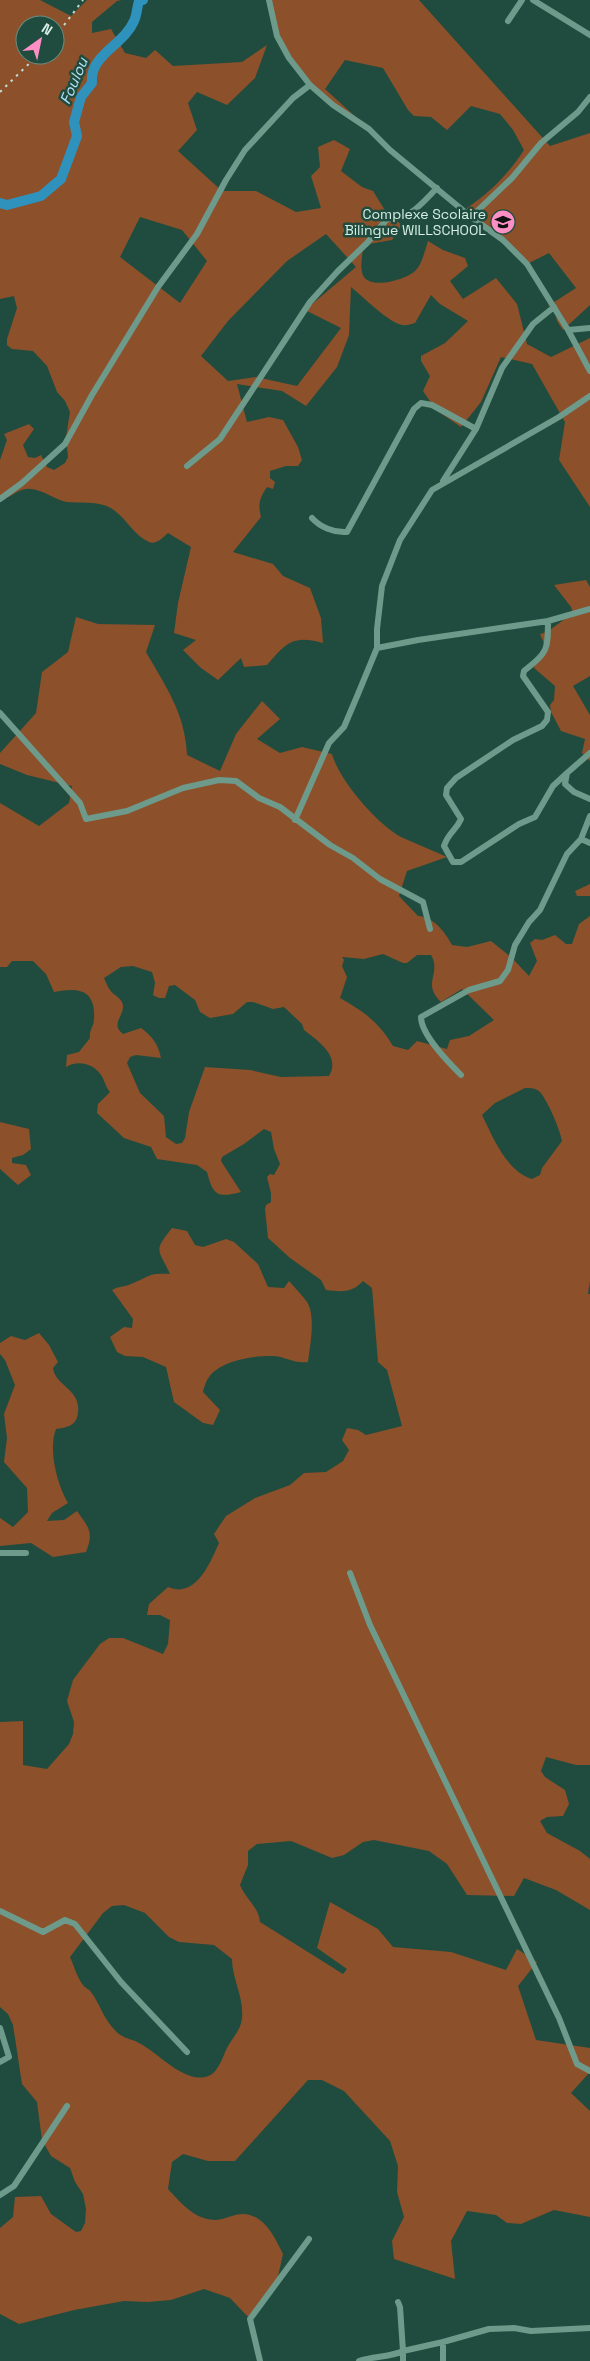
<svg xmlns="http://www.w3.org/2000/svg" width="590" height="2361" font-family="'Space Grotesk',sans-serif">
<rect width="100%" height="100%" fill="#1f4c3e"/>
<path fill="#8c502a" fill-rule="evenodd" d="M0,0H40L71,16L87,0H122L117,1L92,22V33L111,29L125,53L146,58L155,50L173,66L242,62L267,45L255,78L227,105L197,92L188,103L197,130L178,151L222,191H256L296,212L321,208L311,176L320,167L318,147L334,140L350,149L341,171L362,187L373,191L386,212L402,225L392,240L363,245C363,253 360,264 362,272C365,292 407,280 416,270C422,264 425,250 428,241L443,250L465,258L468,266L450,281L463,299L496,278L517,304L527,344L551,357L590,338V507L559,460L565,422L532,364L501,357L481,402L461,427L436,410L423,391L430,376L421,361V356L445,343L468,321L440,304L431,295L415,323C411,324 406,326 403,325C390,324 362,296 351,287L349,335L337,367L306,406L282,391L237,384L247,422L269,417L283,420L298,447L302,460L298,466H286L270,471V478L275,482L273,489L267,487C259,499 258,504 261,517L233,552L273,564L283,576L310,588L321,618L323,643C293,635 287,642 267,665L244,667L241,658L218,680L201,668L183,650L196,640L174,633L178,603L191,547L168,533C163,537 157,545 149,542C135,536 127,520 115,511C102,500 84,504 67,502C55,500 44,490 31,489C19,487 12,498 0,500V460L7,440L4,434L29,424L34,429L23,445L28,457L35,458L41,455L47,467L54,470L65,463L68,457L66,437L70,412L65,401L57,392L47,366L33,351L12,349L7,345V339L17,308L14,296L0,299ZM25,25H55V55H25ZM140,217L182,230L207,261L180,303L120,257ZM326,234L356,267L305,310L341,328L297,386L256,377L228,381L201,356L228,321L287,261Z
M269,0H419L550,146L590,133V305L563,330L557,321L554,307L548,306L576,288L549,253L527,264L469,215L467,208C491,192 508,174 524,150L513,130L500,114L471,106L447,130L431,117L414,116L408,110L383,68L345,60L325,89L369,129L310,85L277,36Z
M586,580L590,587V676L573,686L590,715V761L582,753L585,739L561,731L551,712L550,705L554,700L555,686L534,668L535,662L545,646L540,634L547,632L573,613L571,607L554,585Z
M76,617L98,624L155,625L146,652C166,687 185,713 187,755L220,771L236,734L262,701L280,719L257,739L280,753L302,747L332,754C339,780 377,824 401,837C416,844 432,850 447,857L407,871L399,896L418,916C434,917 445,932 452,945L467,947L491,941L511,957L529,976L537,961L530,943L535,939L542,940L555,935L566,944H572L579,924L590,916V1281L588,1294H590V1765H576L546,1757L541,1771L545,1777L565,1790L569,1804L563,1816L547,1817L540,1821L547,1833L580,1851L590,1859V1910L556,1890L524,1878L514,1896L467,1895L447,1864L429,1851L374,1840L363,1842L344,1855L332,1858L291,1841L257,1844L248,1851V1865L240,1885C246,1899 259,1908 260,1922L343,1974L347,1969L317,1948L330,1902L378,1929L393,1947L451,1952L506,1970L517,1949L537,1962L518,1986L536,2040L590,2048V2072L571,2093L590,2111V2217L554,2210L521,2224L507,2223L496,2215L467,2211L451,2241L455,2279L394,2259L392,2241L404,2217L397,2192L398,2166L390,2141L344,2091L322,2080H308L235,2161H208L183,2154L172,2162L168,2189C181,2203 195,2220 216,2220C225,2219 234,2214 243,2214C265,2215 275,2238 283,2254L277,2281L250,2319L230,2298L204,2289L171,2300L148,2302L124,2301L74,2310L19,2324L0,2314V2228L13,2217L15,2197L41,2196L51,2214L76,2232L81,2231L85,2223L86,2209L83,2194L75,2182L70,2168L51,2156L42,2140L37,2102L22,2084L13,2025L8,2014L0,2007V1722L23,1721V1765L47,1769L69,1744L73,1734L74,1722L67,1701L73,1680L100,1644L109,1638H123L163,1654L168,1644L170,1620L160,1615H147L149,1604L168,1587C196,1599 210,1563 219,1543L214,1534L226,1516L255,1498L290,1485L304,1473L326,1472L343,1461L349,1450L342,1440L347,1428L358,1430L366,1435L402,1426L387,1370L378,1362L372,1288L363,1281C352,1293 342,1292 326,1290L321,1280L290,1258L268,1238L265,1209L266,1205L271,1202V1193L267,1177L270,1174L274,1175L280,1164L274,1149L271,1132L264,1129L244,1144L222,1157L221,1161L241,1192C218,1198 213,1196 207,1172L197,1165L157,1159L151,1147L124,1138L97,1113L98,1104L110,1092C106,1088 105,1081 101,1075C93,1063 77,1060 66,1067L67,1055L79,1052L90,1038C89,1030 94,1026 94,1019C96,989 78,987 54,992L46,974L33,961H12L7,967H0V803L39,826L69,803L72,786L27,775L0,764V753L36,713L42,672L68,652ZM383,954L403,963H407L417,955H431C442,974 421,983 441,1002L462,989L494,1020L469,1036L450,1040L447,1049L417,1041L408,1050L393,1046C378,1021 364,1012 340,998L347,977L342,966L344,960L342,957L364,959ZM133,966L152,972L155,983L153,995L159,998H165L169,986L175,985L195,1000L200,1012L210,1018L233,1014L247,1002H253L273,1009L284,1007L302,1024L304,1030C318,1041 341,1056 329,1076L281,1077L250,1070L205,1067L189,1112L185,1138L182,1143L176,1144L166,1137L164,1116L140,1093L127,1063L130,1057L136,1055L161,1058C158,1044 153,1037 141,1028L123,1034C110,1024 124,1017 123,1005C122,998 113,995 110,990C107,986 106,982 104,978L121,967ZM525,1088C531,1088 536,1088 540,1092C548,1101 560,1130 562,1141L542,1168L540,1175L532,1179C506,1171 493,1137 482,1115L495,1103ZM124,1905L145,1913L169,1937L179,1942L214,1945L232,1959C232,1979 244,1997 242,2018C241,2030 232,2038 227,2048C222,2058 218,2075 205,2077C181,2082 155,2049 135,2041C126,2038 119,2036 113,2028C103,2017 100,2004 91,1992C89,1989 85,1988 83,1985C77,1977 74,1966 70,1957L103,1913L112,1906Z
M590,884V896H577L575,891Z
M0,1122L29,1129L31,1149L23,1155L12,1158V1163L26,1165L31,1175L18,1185L0,1169Z
M172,1228L187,1231L195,1245L203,1247L226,1239L234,1242L258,1264L268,1287L284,1288L289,1281C295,1288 302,1295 307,1302C316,1316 310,1346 308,1362C295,1364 286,1357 274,1356C254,1355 220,1361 209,1377C206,1381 204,1387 203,1392L220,1410L213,1425L203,1423L174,1402L166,1367L143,1357L125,1356L117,1352L110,1337L124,1327L132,1328L133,1319L112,1290C119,1286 124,1287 131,1284C151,1276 147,1273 170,1274C158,1248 153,1252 172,1228Z
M39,1333L49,1345L58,1362L53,1368C55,1386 81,1389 78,1412C77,1426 68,1427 56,1429C48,1450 57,1484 68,1503L52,1513L47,1521L64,1520L77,1511C89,1528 94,1532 86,1552L53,1557L31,1543L0,1546V1518L13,1527L28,1512L27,1488L4,1462L7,1438L4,1414L15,1385L5,1360L0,1354V1343L11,1336L25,1340Z"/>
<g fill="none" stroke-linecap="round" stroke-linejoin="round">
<path stroke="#2f92bc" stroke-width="10" d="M0,203L7,205L41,196L61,179L77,136L74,122L81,97L92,83C89,55 124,45 134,21C137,15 137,7 139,1L143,0"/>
<path stroke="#6d9a8a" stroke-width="6" d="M269,0L277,36L289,58L310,85L333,105L369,129L390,150L471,217L503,240L527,264L568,330L590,371
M533,0L590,35
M508,21L522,0
M471,217L512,178L541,143L578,112L590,97
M568,330L590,328
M187,466L220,439L310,302L338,271L367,243L387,219C410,220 422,203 437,188
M443,481L476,429L502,368L533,324L554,307
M0,499L22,483L65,444L92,395L158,287L197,234L226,180L245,150L293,98L310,85
M312,518C320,527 334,533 347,532L414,409L421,403L432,405L476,429
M548,621C548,652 547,652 524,671L523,676L548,712L547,720L542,726L513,740L456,778L447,788L446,795L461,819C456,831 449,831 444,846L453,862H461L519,824L535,817L553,786L567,773
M377,648L418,640L548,621L590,609
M0,713L80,803L86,819L127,811L183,788L219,780L236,781L259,798L280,807L330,845L353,858L380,879L423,902L430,929
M590,753L567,773L565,784L574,792L590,799
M295,820L329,743L344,727L358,694L377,648V629L382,586L400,540L432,490L559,417L590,396
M581,839L590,843
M461,1075C449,1063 421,1035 421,1017L469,990L500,981L508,970L515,945L529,922L540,910L567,854L581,839L590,816
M0,1553H26
M350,1573L370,1625L559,2018L577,2064L590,2071
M0,1911L43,1932L65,1920L75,1924L121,1982L187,2052
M0,2028L9,2057L0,2062
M0,2195L14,2186L67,2106
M260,2361L250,2319L309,2239
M359,2361C373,2356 392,2357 403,2351L400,2307L398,2302
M403,2361V2351L443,2342
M443,2361V2342L489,2329L514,2328L531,2331L590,2328"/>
<path stroke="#c1dcd2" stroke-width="2" stroke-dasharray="2.5 5" stroke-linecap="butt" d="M55,37L83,0
M0,92L38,55"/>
</g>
<defs>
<symbol id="school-disc" viewBox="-11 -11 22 22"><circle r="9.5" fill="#fc8fc3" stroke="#1f4c3e"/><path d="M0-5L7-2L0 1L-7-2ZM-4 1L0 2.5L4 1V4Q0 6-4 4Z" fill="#111"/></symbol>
</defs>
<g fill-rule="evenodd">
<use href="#school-disc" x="489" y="208" width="28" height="28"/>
</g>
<g text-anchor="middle" stroke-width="5" stroke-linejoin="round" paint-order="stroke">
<g font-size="14" fill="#d6eee5" stroke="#1f4c3e" text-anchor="end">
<text x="486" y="219">Complexe Scolaire<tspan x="486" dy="16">Bilingue WILLSCHOOL</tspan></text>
</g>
<g font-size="15" font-style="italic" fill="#b7e3fa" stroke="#1f4c3e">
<text transform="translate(74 81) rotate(-67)" y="5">Foulou</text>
</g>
</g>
<g transform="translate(40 40) rotate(33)"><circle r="24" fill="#1f4c3e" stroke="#688d81"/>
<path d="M0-4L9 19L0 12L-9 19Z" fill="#fc8fc3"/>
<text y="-8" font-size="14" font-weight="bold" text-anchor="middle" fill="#d6eee5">N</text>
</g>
</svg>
